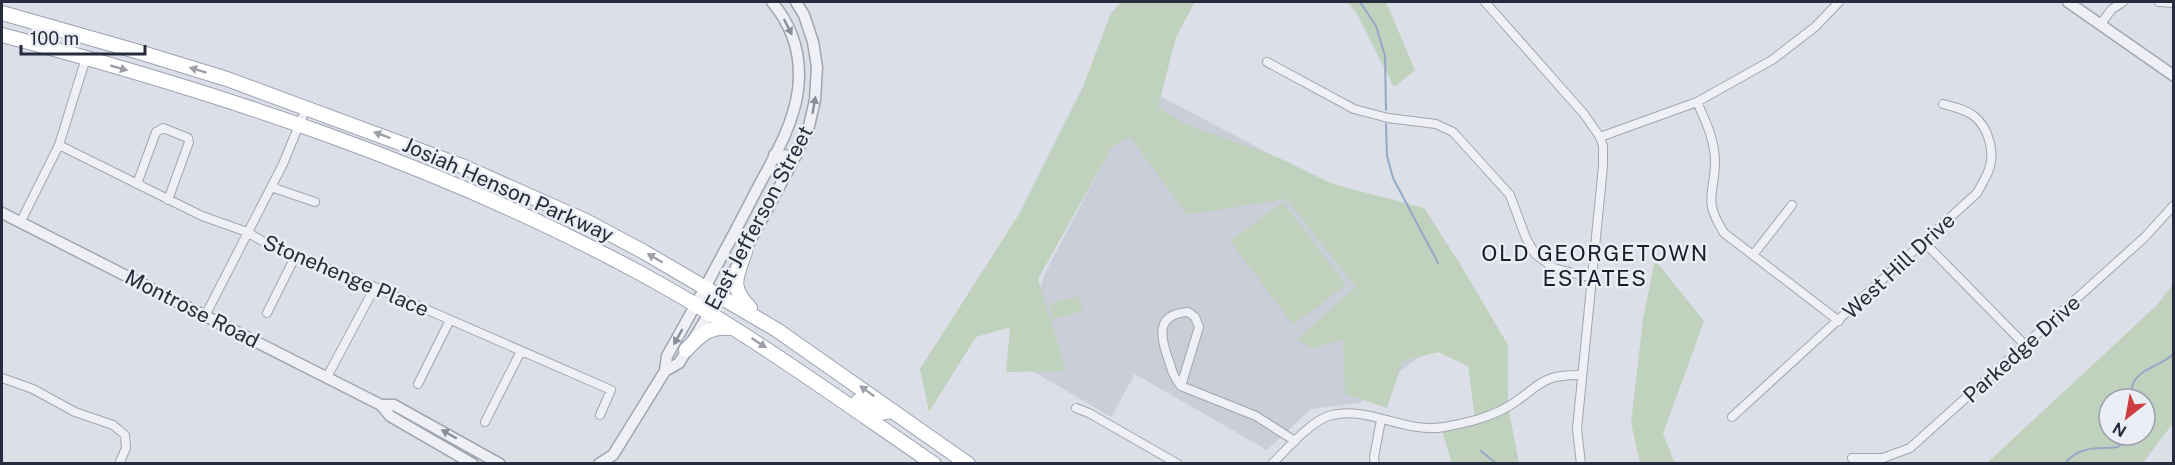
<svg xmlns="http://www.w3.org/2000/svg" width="2175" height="465" font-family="'Public Sans',sans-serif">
<rect width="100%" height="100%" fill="#dcdfe7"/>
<path fill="#caced9" d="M1143,87L1422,234L1445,337L1359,403L1311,409L1267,450L1135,374L1111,417L1015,361L1046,271Z"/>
<path fill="#c0d1bd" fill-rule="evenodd" d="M1121,2H1195L1176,37L1158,107L1185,124L1277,157L1333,184L1424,208L1460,264L1508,345V406L1519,463H1452L1441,428L1475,420L1468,366L1438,352L1403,361L1387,408L1345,394L1343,340L1312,348L1297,339L1356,287L1286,199L1187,215L1130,137L1112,147L1038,279L1066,371L1006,372L1010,327L976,337L929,412L920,369L1019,214L1082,89L1111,13Z
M1347,2H1386L1415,70L1394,87L1356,12Z
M1283,202L1346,285L1293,325L1230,241Z
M1655,260L1704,321L1663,434L1674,461L1680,463H1640L1631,423L1643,319Z
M2173,284V423L2143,463H1987L2156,306ZM2109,399H2145V435H2109Z
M1078,296L1083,311L1053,319L1049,304Z"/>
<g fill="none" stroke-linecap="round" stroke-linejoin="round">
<path stroke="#96a8c8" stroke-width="2" d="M1360,2L1376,26L1385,56L1386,110
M1386,124L1387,156L1393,178L1438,263
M2131,399C2131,394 2131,388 2133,384C2139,368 2163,366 2174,353
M1481,451L1497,464
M2064,464C2082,444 2096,450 2118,447L2128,435"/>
<defs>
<path id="minor" d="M1485,2L1584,114L1600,137L1603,146V166L1577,429L1581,464
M2159,2L2174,3
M2100,25L2112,9L2123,2
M1267,62L1354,109L1388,118L1436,124L1453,132L1510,195L1526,238L1535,254L1554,268L1592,278
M1697,102C1705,120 1715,140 1715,161C1715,195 1702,198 1724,233L1839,321
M1600,137L1697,102L1772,60L1815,27L1839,2
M59,145L202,216L247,232L271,246L375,287L611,390L600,415
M137,184L156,132L163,128L188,138L189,142L168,200
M271,187L315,202
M20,223L59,145L86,58
M1924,242L2025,345
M1753,255L1792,205
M267,313L296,255
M205,316L283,164L306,108
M327,377L375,287
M2,378L33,389L75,412L113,425L125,435L126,448L119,464
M418,384L450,320
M1181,386L1199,327L1195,317L1188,312C1155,314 1160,337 1169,361C1172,371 1174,378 1181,386L1256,416L1295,441
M1076,408L1089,413L1178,464
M1732,417L1977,193C1981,186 1985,179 1988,172C1996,154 1989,128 1974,116C1965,109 1954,107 1943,104
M485,422L521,351
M1852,458H1883L1910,448L2145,237L2174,205
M1272,464C1287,449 1311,420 1332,415C1369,406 1406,434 1444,427C1466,423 1489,418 1509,406C1541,386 1540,374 1582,375
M1375,464L1374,457L1381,420"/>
<path id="tertiary" d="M2068,2L2174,76
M791,165L774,155L796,156
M2,213L381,405L390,416L473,464
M665,371L679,363L726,286L791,165L809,126L815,100L817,67L813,42L804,15L796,2
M381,405H394L500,464
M599,464L613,455L665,371L667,356C697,303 726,249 754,195C771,162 793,128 798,90C802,57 794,28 772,2"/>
<path id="primary" d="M2,13L139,52L227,79L462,166L586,221L644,252L777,330L968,464
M2,35C219,92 440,165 638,272C742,328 836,397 934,464
M745,252C736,278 729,287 750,308
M686,350C702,333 709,326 733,328
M858,401L880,413L893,411"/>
</defs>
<use href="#minor" stroke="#a2a5b1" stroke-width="10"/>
<use href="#tertiary" stroke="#a2a5b1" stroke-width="13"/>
<use href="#primary" stroke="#9ba2b2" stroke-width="16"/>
<use href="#minor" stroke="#eff0f5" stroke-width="8"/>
<use href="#tertiary" stroke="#eff0f5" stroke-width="10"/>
<use href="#primary" stroke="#fff" stroke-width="14"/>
</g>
<defs><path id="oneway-solid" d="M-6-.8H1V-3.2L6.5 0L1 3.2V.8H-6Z" transform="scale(1.5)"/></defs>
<g fill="#8a8e99">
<use href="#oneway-solid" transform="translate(788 27) rotate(63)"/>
<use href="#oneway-solid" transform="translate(814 105) rotate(-80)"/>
<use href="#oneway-solid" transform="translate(678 337) rotate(119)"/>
<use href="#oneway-solid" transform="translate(449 434) rotate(-150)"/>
</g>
<g fill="#9da0a8">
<use href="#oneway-solid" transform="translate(119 68) rotate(16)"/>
<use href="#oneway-solid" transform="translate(198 70) rotate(-163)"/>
<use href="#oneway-solid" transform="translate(382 135) rotate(-160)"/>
<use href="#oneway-solid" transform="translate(655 258) rotate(-150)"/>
<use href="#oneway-solid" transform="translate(759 343) rotate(33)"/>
<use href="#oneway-solid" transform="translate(867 391) rotate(-144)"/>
</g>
<g text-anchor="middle" stroke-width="5" stroke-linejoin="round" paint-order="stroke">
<g font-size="21" fill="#262b3d" stroke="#ebeef4">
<text transform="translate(508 190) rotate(24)" y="7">Josiah Henson Parkway</text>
<text transform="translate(759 218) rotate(-62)" y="7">East Jefferson Street</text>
<text transform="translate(1899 266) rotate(-43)" y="7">West Hill Drive</text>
<text transform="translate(346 276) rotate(23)" y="7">Stonehenge Place</text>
<text transform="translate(192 309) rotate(27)" y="7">Montrose Road</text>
<text transform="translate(2022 349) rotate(-42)" y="7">Parkedge Drive</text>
</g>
<g font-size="22" letter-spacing="1.5" fill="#181d2d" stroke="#ebeef4">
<text x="1595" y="261">OLD GEORGETOWN<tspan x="1595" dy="25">ESTATES</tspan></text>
</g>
</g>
<rect width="2175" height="465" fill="none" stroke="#262b3d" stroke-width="6"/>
<g transform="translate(2127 417) rotate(211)"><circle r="28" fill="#ebeef4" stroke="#9ca0ab" stroke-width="1.5"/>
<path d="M0-4.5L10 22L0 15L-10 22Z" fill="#cf3d42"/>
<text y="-9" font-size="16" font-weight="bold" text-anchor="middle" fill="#262b3d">N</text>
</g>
<path d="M21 45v9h124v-9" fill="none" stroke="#262b3d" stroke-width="3"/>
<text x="30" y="45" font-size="18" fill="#262b3d" stroke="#ebeef4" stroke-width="4.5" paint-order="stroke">100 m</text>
</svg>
